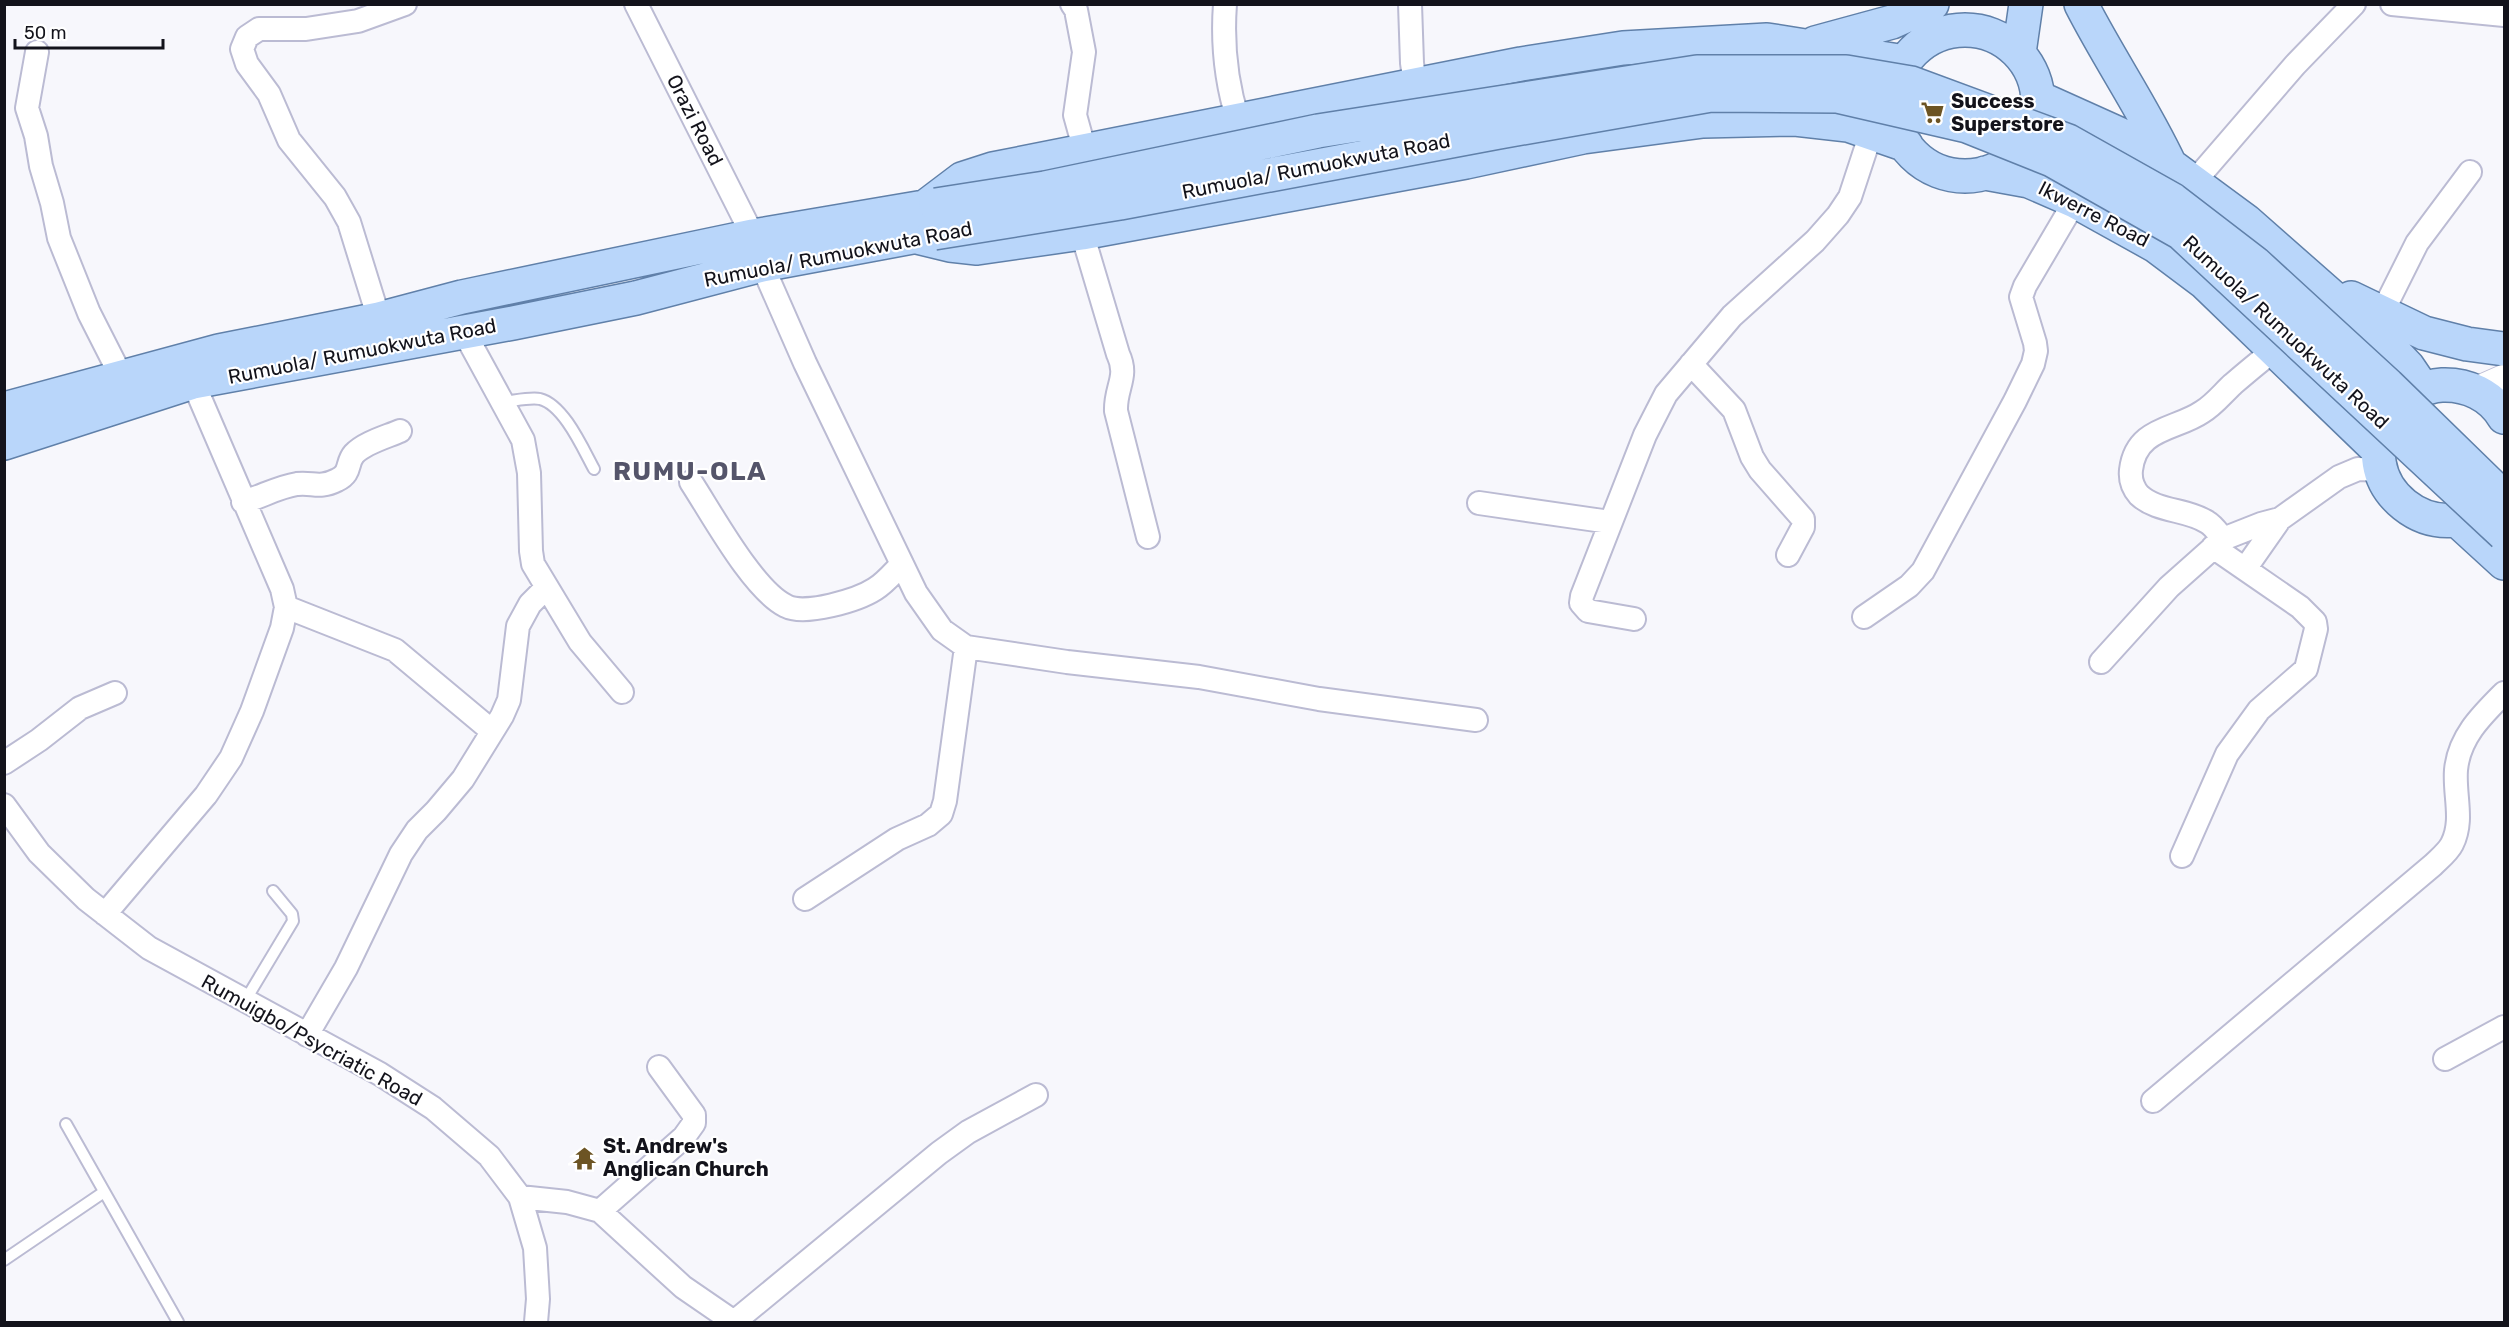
<svg xmlns="http://www.w3.org/2000/svg" width="2509" height="1327" font-family="Rubik,sans-serif">
<rect width="100%" height="100%" fill="#f7f7fc"/>
<g fill="none" stroke-linecap="round" stroke-linejoin="round">
<defs>
<path id="service" d="M503,402C514,401 530,397 540,399C564,405 583,449 594,469
M245,1001L293,921L292,914L273,891
M66,1124L178,1322
M4,1260L104,1192"/>
<path id="minor" d="M636,4L753,236
M1072,4L1076,10L1084,52L1075,115L1085,151
M1225,4C1222,44 1226,82 1238,120
M1410,4L1412,63L1415,84
M2392,4L2504,15
M37,52L27,108L36,136L41,166L52,203L59,238L89,313L121,376
M2194,182L2295,65L2354,4
M1082,233L1118,354C1129,377 1115,387 1116,411L1148,537
M762,265L805,363L916,593L942,630L966,647L1067,662L1199,677L1319,699L1476,720
M2382,313L2417,243L2470,172
M379,319L349,222L335,197L289,140L269,94L247,64L242,49L247,37L259,29H306L358,21L405,4
M464,332L523,440L529,473L531,551L533,564L580,642L622,692
M1691,364L1734,410L1752,457L1760,470L1803,519V527L1788,555
M691,482C712,514 753,590 786,606C805,616 858,600 875,589C885,583 894,572 902,564
M243,502C261,497 278,487 297,484C313,482 319,489 337,480C352,473 346,463 354,454C364,443 386,437 400,431
M1479,503L1610,522
M2223,539C2218,533 2214,526 2207,522C2187,509 2157,512 2139,495C2132,487 2130,479 2131,470C2136,427 2176,430 2202,412C2214,405 2223,393 2233,384C2247,372 2261,360 2276,349
M2245,569L2280,519
M286,607L395,650L492,731
M1864,617L1909,586L1923,571L2015,401L2033,364L2036,351L2035,343L2021,297L2025,286L2075,201
M1634,619L1588,611L1581,603L1582,596L1645,435L1666,394L1732,316L1815,241L1838,215L1850,197L1871,133
M2101,662L2169,587L2223,539L2261,524L2280,519L2339,477L2358,469L2381,470
M4,763L39,740L80,708L115,693
M4,805L39,853L86,899L149,948L380,1074L433,1108L489,1156L520,1197L535,1248L538,1299L536,1322
M2182,856L2227,754L2259,710L2306,669L2316,629L2315,622L2300,607L2213,547
M805,899L897,839L928,825L941,814L945,801L966,647
M105,914L206,795L231,758L252,711L282,628L286,607L282,589L193,382
M307,1035L346,968L401,854L417,830L436,811L463,779L502,716L509,700L518,626L530,604L546,588
M2445,1059L2504,1027
M2153,1101L2433,865C2439,859 2448,852 2452,844C2464,820 2454,796 2456,770C2459,737 2482,715 2504,693
M520,1197L567,1202L600,1211L683,1287L734,1322
M600,1211L684,1137L694,1123V1115L659,1067
M734,1322L939,1153L968,1132L1036,1095"/>
<path id="secondary" d="M2479,392L2504,381"/>
<path id="primary" d="M2081,4C2109,59 2144,109 2170,165
M1892 103a73 73 0 1 1 146 0a73 73 0 1 1-146 0Z
M1815,43L1892,22L1932,4
M2019,53L2026,4
M2039,98L2119,134L2170,165L2246,221L2388,346L2408,367L2423,389
M1985,173L2029,181L2075,201L2156,246L2204,282L2377,449
M925,207L962,179L993,169L1521,64L1623,48L1767,40L1905,62
M917,237L950,245L977,248L1082,233L1466,162L1583,137L1703,121L1795,119L1848,125L1906,145
M2351,298L2424,333L2467,344L2504,349
M4,409L219,351L379,319L462,297L753,236L936,205
M4,443L193,382L513,323L636,298L762,265L934,233
M2500,494C2442,564 2338,481 2395,410C2406,396 2424,386 2442,385C2467,384 2491,395 2504,417
M2457,520L2504,563"/>
</defs>
<use href="#service" stroke="#bbbbd3" stroke-width="14"/>
<use href="#minor" stroke="#bbbbd3" stroke-width="26"/>
<use href="#secondary" stroke="#bbbbd3" stroke-width="34"/>
<use href="#primary" stroke="#6080a9" stroke-width="36"/>
<use href="#service" stroke="#fff" stroke-width="10"/>
<use href="#minor" stroke="#fff" stroke-width="22"/>
<use href="#secondary" stroke="#fff" stroke-width="32"/>
<use href="#primary" stroke="#b9d6fa" stroke-width="33"/>
<defs>
<path id="primary-bridge" d="M936,205L1045,188L1318,131L1697,72H1846L1911,83L2068,141L2173,200L2255,263L2388,385L2504,498
M934,233L1120,203L1499,132L1711,95L1837,96L1967,126L2052,160L2181,233L2504,534"/>
</defs>
<use href="#primary-bridge" stroke="#6080a9" stroke-width="36" stroke-linecap="butt"/>
<use href="#primary-bridge" stroke="#b9d6fa" stroke-width="33"/>
</g>
<defs>
<symbol id="supermarket-bare" viewBox="-9 -9 18 18"><path d="M-6-5.5h2.5l.6 2H6L4.5 2H-2.5L-4.4-4H-6ZM-1.5 3.2a1.3 1.3 0 1 0 .1 0ZM3 3.2a1.3 1.3 0 1 0 .1 0Z" fill="#6c5424" stroke="#fff" stroke-width="2.5" paint-order="stroke"/></symbol>
<symbol id="temple-bare" viewBox="-9 -9 18 18"><path d="M0-6L5-2H3V0L6.5 2.5H4V6H1.5V3h-3V6H-4V2.5H-6.5L-3 0V-2H-5Z" fill="#6c5424" stroke="#fff" stroke-width="2.5" paint-order="stroke"/></symbol>
</defs>
<g fill-rule="evenodd">
<use href="#supermarket-bare" x="1916" y="96" width="33" height="33"/>
<use href="#temple-bare" x="568" y="1142" width="33" height="33"/>
</g>
<g text-anchor="middle" stroke-width="4.5" stroke-linejoin="round" paint-order="stroke">
<g font-size="20" font-weight="bold" fill="#13131b" stroke="#fff" text-anchor="start">
<text x="1951" y="108">Success<tspan x="1951" dy="23">Superstore</tspan></text>
<text x="603" y="1153">St. Andrew's<tspan x="603" dy="23">Anglican Church</tspan></text>
</g>
<g font-size="20" fill="#13131b" stroke="#fff">
<text transform="translate(695 120) rotate(63)" y="7">Orazi Road</text>
<text transform="translate(1316 166) rotate(-11)" y="7">Rumuola/ Rumuokwuta Road</text>
<text transform="translate(2094 214) rotate(27)" y="7">Ikwerre Road</text>
<text transform="translate(838 254) rotate(-11)" y="7">Rumuola/ Rumuokwuta Road</text>
<text transform="translate(2286 332) rotate(43)" y="7">Rumuola/ Rumuokwuta Road</text>
<text transform="translate(362 351) rotate(-11)" y="7">Rumuola/ Rumuokwuta Road</text>
<text transform="translate(312 1040) rotate(29)" y="7">Rumuigbo/Psycriatic Road</text>
</g>
<g font-size="26" font-weight="bold" letter-spacing="1.5" fill="#55556a" stroke="#fff">
<text x="690" y="480">RUMU-OLA</text>
</g>
</g>
<rect width="2509" height="1327" fill="none" stroke="#13131b" stroke-width="12"/>
<path d="M15 39v9h148v-9" fill="none" stroke="#13131b" stroke-width="3"/>
<text x="24" y="39" font-size="18" fill="#13131b" stroke="#ffffff" stroke-width="4.5" paint-order="stroke">50 m</text>
</svg>
